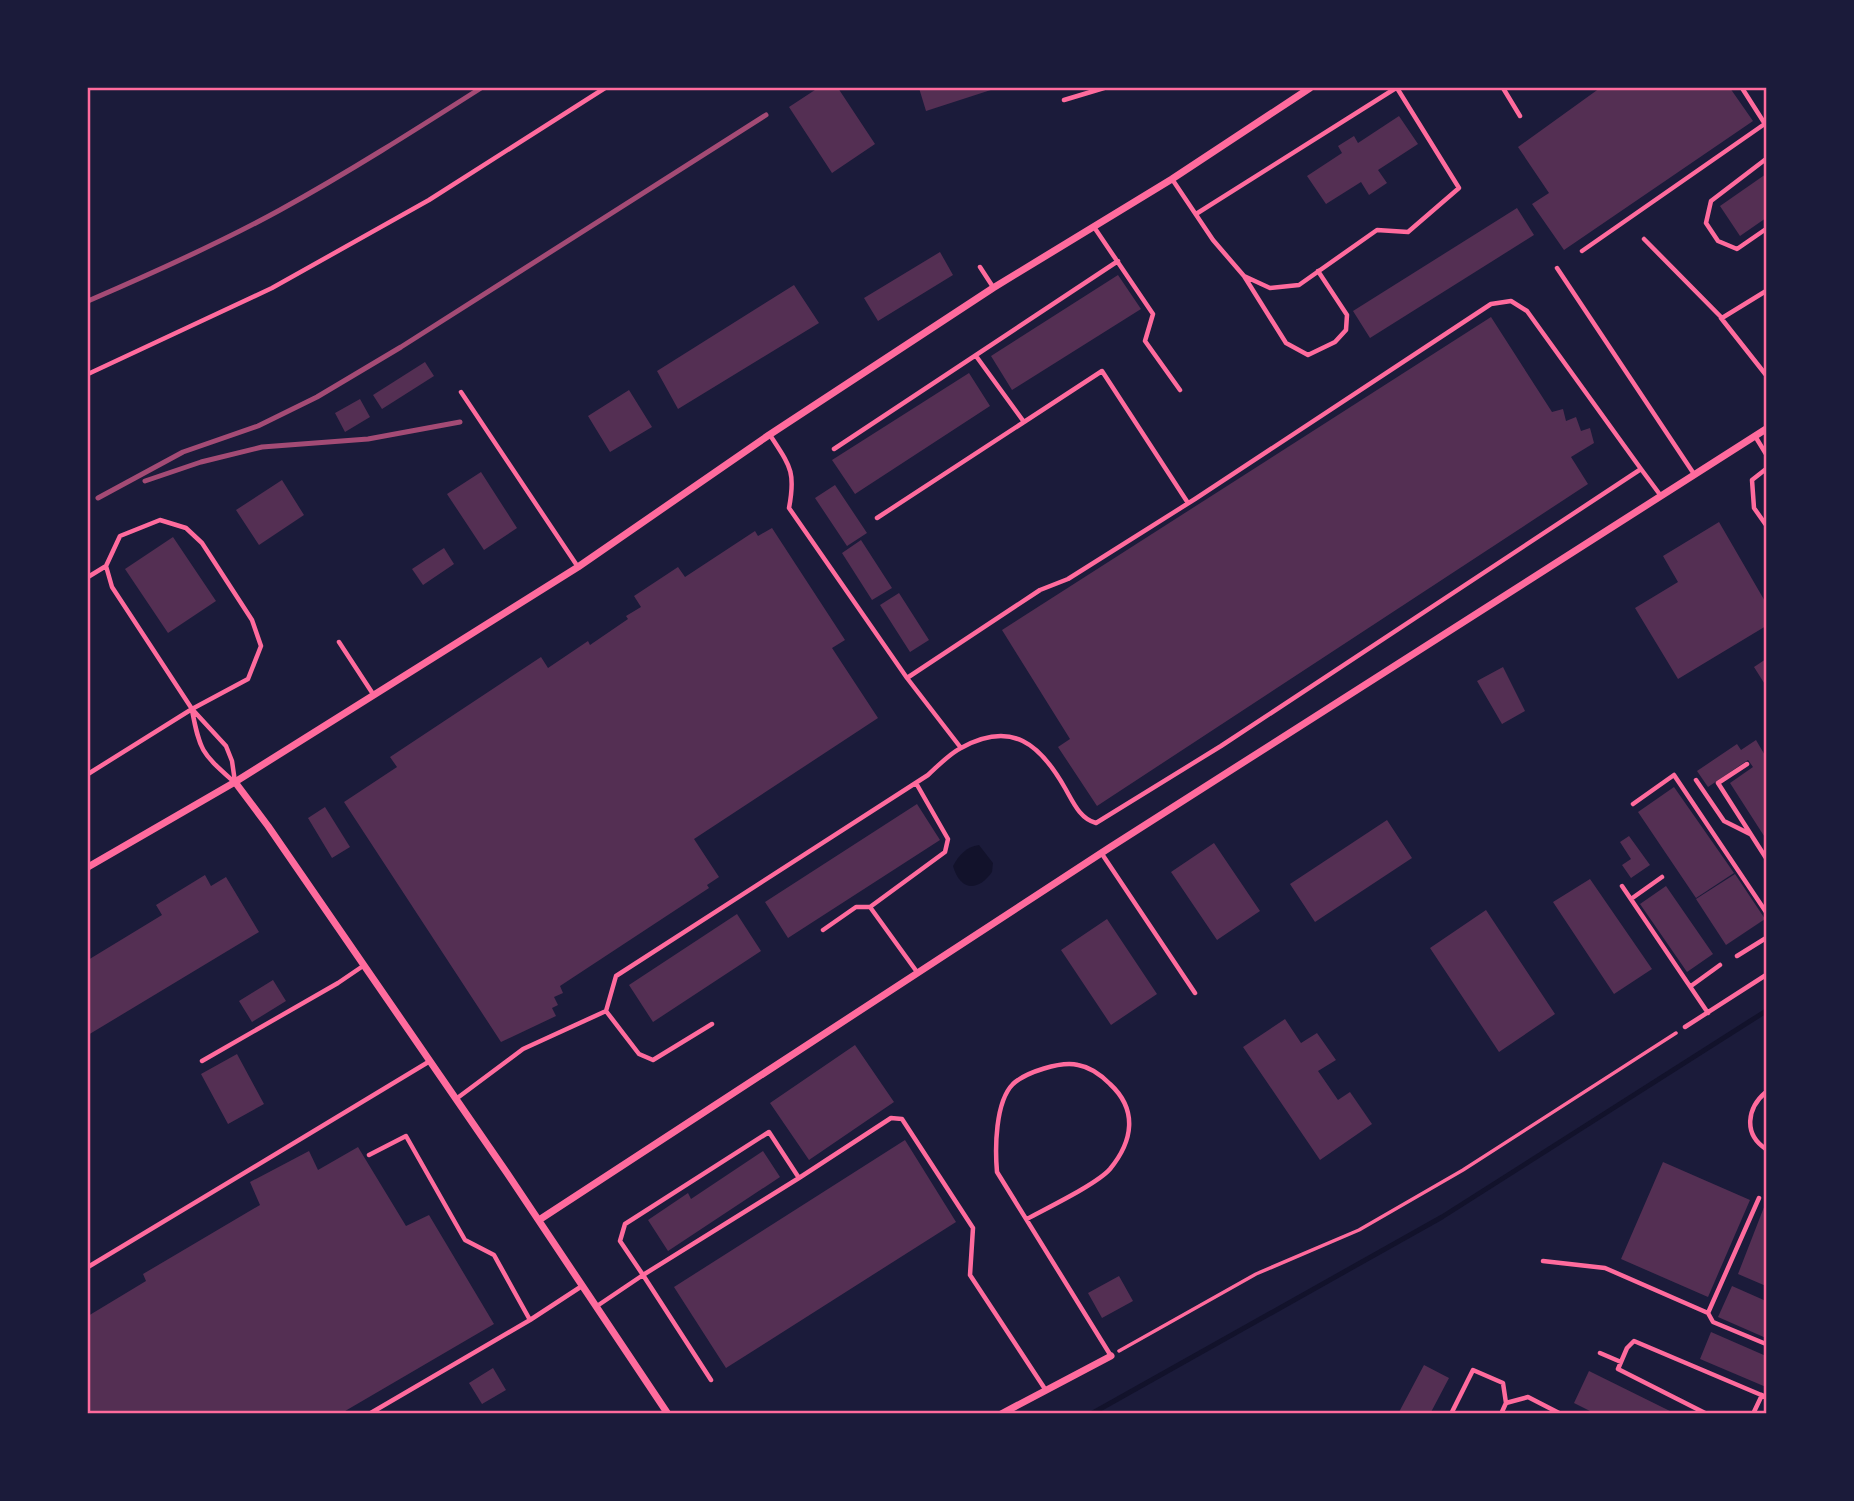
<svg xmlns="http://www.w3.org/2000/svg" width="1854" height="1501" font-family="Spectral,serif">
<rect width="100%" height="100%" fill="#1b1b3a"/>
<path fill="#12122b" d="M979,845L993,863L992,872C978,892 960,891 953,866C959,855 966,847 979,845Z"/>
<g fill="none" stroke-linecap="round" stroke-linejoin="round">
<path stroke="#12122b" stroke-width="5" d="M1091,1414L1442,1217L1766,1011"/>
</g>
<path fill="#542f53" d="M818,88H838L875,144L832,173L789,107Z
M919,88H997L926,111Z
M1600,88H1730L1753,121L1564,250L1532,204L1549,193L1518,147Z
M1399,116L1418,144L1378,170L1387,183L1369,195L1361,182L1326,204L1307,176L1342,153L1338,146L1354,136L1358,143Z
M1766,174V218L1740,236L1720,206Z
M1517,208L1534,235L1370,338L1353,311Z
M940,252L953,275L878,321L864,298Z
M1118,275L1141,309L1012,390L991,356Z
M794,285L819,323L678,409L657,371Z
M1491,317L1552,412L1563,409L1566,421L1576,417L1581,431L1590,428L1594,443L1571,457L1588,484L1097,806L1058,747L1070,739L1002,630Z
M425,362L434,376L382,409L373,395Z
M969,373L990,406L855,494L832,460Z
M629,390L652,427L610,452L588,416Z
M360,399L370,417L345,432L335,413Z
M481,472L517,528L484,550L447,494Z
M282,480L304,515L259,545L236,510Z
M835,485L867,533L847,546L815,498Z
M1719,522L1766,603V626L1678,679L1635,608L1678,582L1663,556Z
M772,528L845,640L832,648L878,718L694,839L719,877L707,885L709,888L560,986L563,993L554,997L558,1005L552,1008L556,1016L501,1042L344,802L397,767L390,757L541,657L548,668L588,641L590,645L628,619L626,616L641,607L634,596L678,567L685,577L755,531L758,536Z
M173,537L216,601L168,633L125,569Z
M861,540L892,588L872,600L842,553Z
M444,548L454,564L423,585L412,569Z
M899,593L929,640L910,652L880,605Z
M1766,659V686L1754,667Z
M1503,667L1525,711L1502,724L1477,681Z
M1756,740L1766,757V839L1730,783L1753,767L1748,760L1708,787L1697,771L1737,744L1741,750Z
M1674,787L1734,873L1696,898L1638,812Z
M917,804L940,840L788,938L765,902Z
M325,807L350,847L332,858L308,818Z
M1387,820L1412,858L1315,922L1290,884Z
M1629,836L1650,865L1631,878L1622,865L1631,859L1620,842Z
M1214,843L1260,911L1217,940L1171,872Z
M1735,874L1765,919L1726,945L1696,899Z
M205,875L211,886L226,877L259,932L88,1035V960L162,915L156,905Z
M1590,879L1652,969L1614,994L1553,902Z
M1666,886L1713,954L1687,972L1640,904Z
M1486,910L1555,1014L1499,1052L1430,948Z
M737,914L761,951L653,1022L629,985Z
M1107,919L1157,994L1111,1025L1061,950Z
M273,980L286,1001L252,1022L239,1001Z
M1285,1019L1301,1043L1317,1033L1336,1060L1318,1071L1338,1100L1350,1092L1372,1124L1320,1160L1243,1047Z
M855,1045L894,1102L809,1160L770,1103Z
M237,1054L264,1104L228,1124L201,1074Z
M905,1140L956,1222L726,1368L674,1287Z
M358,1147L406,1226L429,1215L494,1324L340,1414H88V1316L146,1281L143,1274L260,1205L250,1182L309,1151L318,1170Z
M763,1151L780,1177L668,1251L648,1220L688,1193L691,1199Z
M1663,1162L1750,1200L1708,1297L1621,1259Z
M1766,1202V1286L1738,1274Z
M1119,1276L1133,1301L1102,1318L1088,1293Z
M1732,1286L1766,1301V1338L1718,1317Z
M1711,1332L1766,1356V1387L1700,1359Z
M1424,1365L1449,1378L1430,1414H1398Z
M493,1368L506,1390L482,1404L469,1383Z
M1589,1371L1676,1414H1596L1574,1403Z"/>
<g fill="none" stroke-linecap="round" stroke-linejoin="round">
<path stroke="#ff6b9d" stroke-width="3.5" d="M1119,1351L1256,1274L1359,1230L1463,1170L1676,1033"/>
<path stroke="#ff6b9d" stroke-width="4.5" d="M1503,88L1520,116
M1742,88L1765,124
M1064,100L1104,88
M1766,159L1711,201L1706,223L1718,241L1737,249L1766,229
M1172,179L1213,240L1244,276L1270,288L1299,285L1377,230L1408,232L1459,188L1397,88
M1196,214L1396,88
M1094,227L1153,314L1145,341L1180,390
M1644,239L1722,318L1766,291
M1582,251L1766,123
M980,267L993,287
M1557,268L1694,474
M1244,276L1286,343L1308,355L1335,342L1346,330L1347,315L1318,271
M1721,318L1766,375
M88,374L272,288L429,200L605,88
M461,392L578,567
M1024,422L1102,371L1188,503
M770,435C790,466 796,471 789,508L907,678
M1755,436L1766,454
M834,449L1118,261
M1766,469L1752,480L1754,508L1766,525
M877,518L1024,422L976,356
M88,577L106,566
M339,642L373,694
M192,710C200,752 202,753 233,781
M961,748L907,678L1040,590L1068,579L1195,499L1491,304L1511,301L1527,311L1641,469
M1747,764L1718,783L1766,858
M88,774L192,709L248,679L261,646L252,620L202,543L186,528L160,520L120,536L106,566L112,587L192,709L226,746L232,761L235,782
M1696,780L1724,821L1750,834
M916,783L948,839L945,852L870,907L917,972
M1633,804L1674,775L1766,912
M1102,854L1195,993
M1622,886L1708,1013
M1631,899L1662,877
M823,930L856,907H870
M1737,956L1766,938
M1691,986L1720,965
M606,1011L639,1054L653,1060L712,1024
M1685,1027L1766,975
M202,1061L338,983L363,966
M1766,1092C1747,1108 1743,1134 1766,1149
M456,1099L523,1049L606,1011L616,976L928,775C938,766 949,754 961,748C1012,720 1040,744 1065,788C1073,802 1080,819 1096,823L1221,746L1641,469L1661,496
M369,1155L406,1136L465,1240L494,1255L530,1320
M1027,1219C1047,1208 1097,1184 1110,1169C1133,1141 1138,1110 1110,1084C1102,1076 1090,1067 1078,1065C1061,1061 1026,1072 1013,1084C995,1102 995,1149 997,1172L1111,1356
M1543,1261L1605,1268L1708,1313L1713,1322L1766,1344
M88,1267L430,1061
M597,1306L643,1275L620,1241L625,1224L769,1132L799,1178
M1708,1313L1759,1198
M1600,1353L1621,1362
M711,1380L643,1275L799,1178L891,1118L902,1119L973,1228L970,1275L1045,1389
M369,1414L530,1320L582,1286
M1451,1414L1473,1370L1503,1383L1506,1403
M1501,1414L1506,1403L1528,1397L1561,1414
M1707,1414L1618,1369L1627,1348L1634,1341L1766,1397
M1753,1414L1762,1395"/>
<path stroke="#ff6b9d" stroke-width="7" d="M235,782L268,826L507,1173L668,1414
M88,867L235,782L578,567L769,435L993,288L1172,179L1310,88
M539,1220L1109,848L1766,429
M1001,1414L1111,1356"/>
<path stroke="#a44b75" stroke-width="5" d="M88,301C153,273 218,244 280,210C349,172 415,130 481,88
M145,481L201,462L262,447L368,439L460,422
M98,498L183,452L258,426L317,397L401,347L766,115"/>
</g>
<rect width="1854" height="1501" fill="none" stroke="#1b1b3a" stroke-width="178"/>
<rect x="89" y="89" width="1676" height="1323" fill="none" stroke="#ff6b9d" stroke-width="2.5"/>
</svg>
